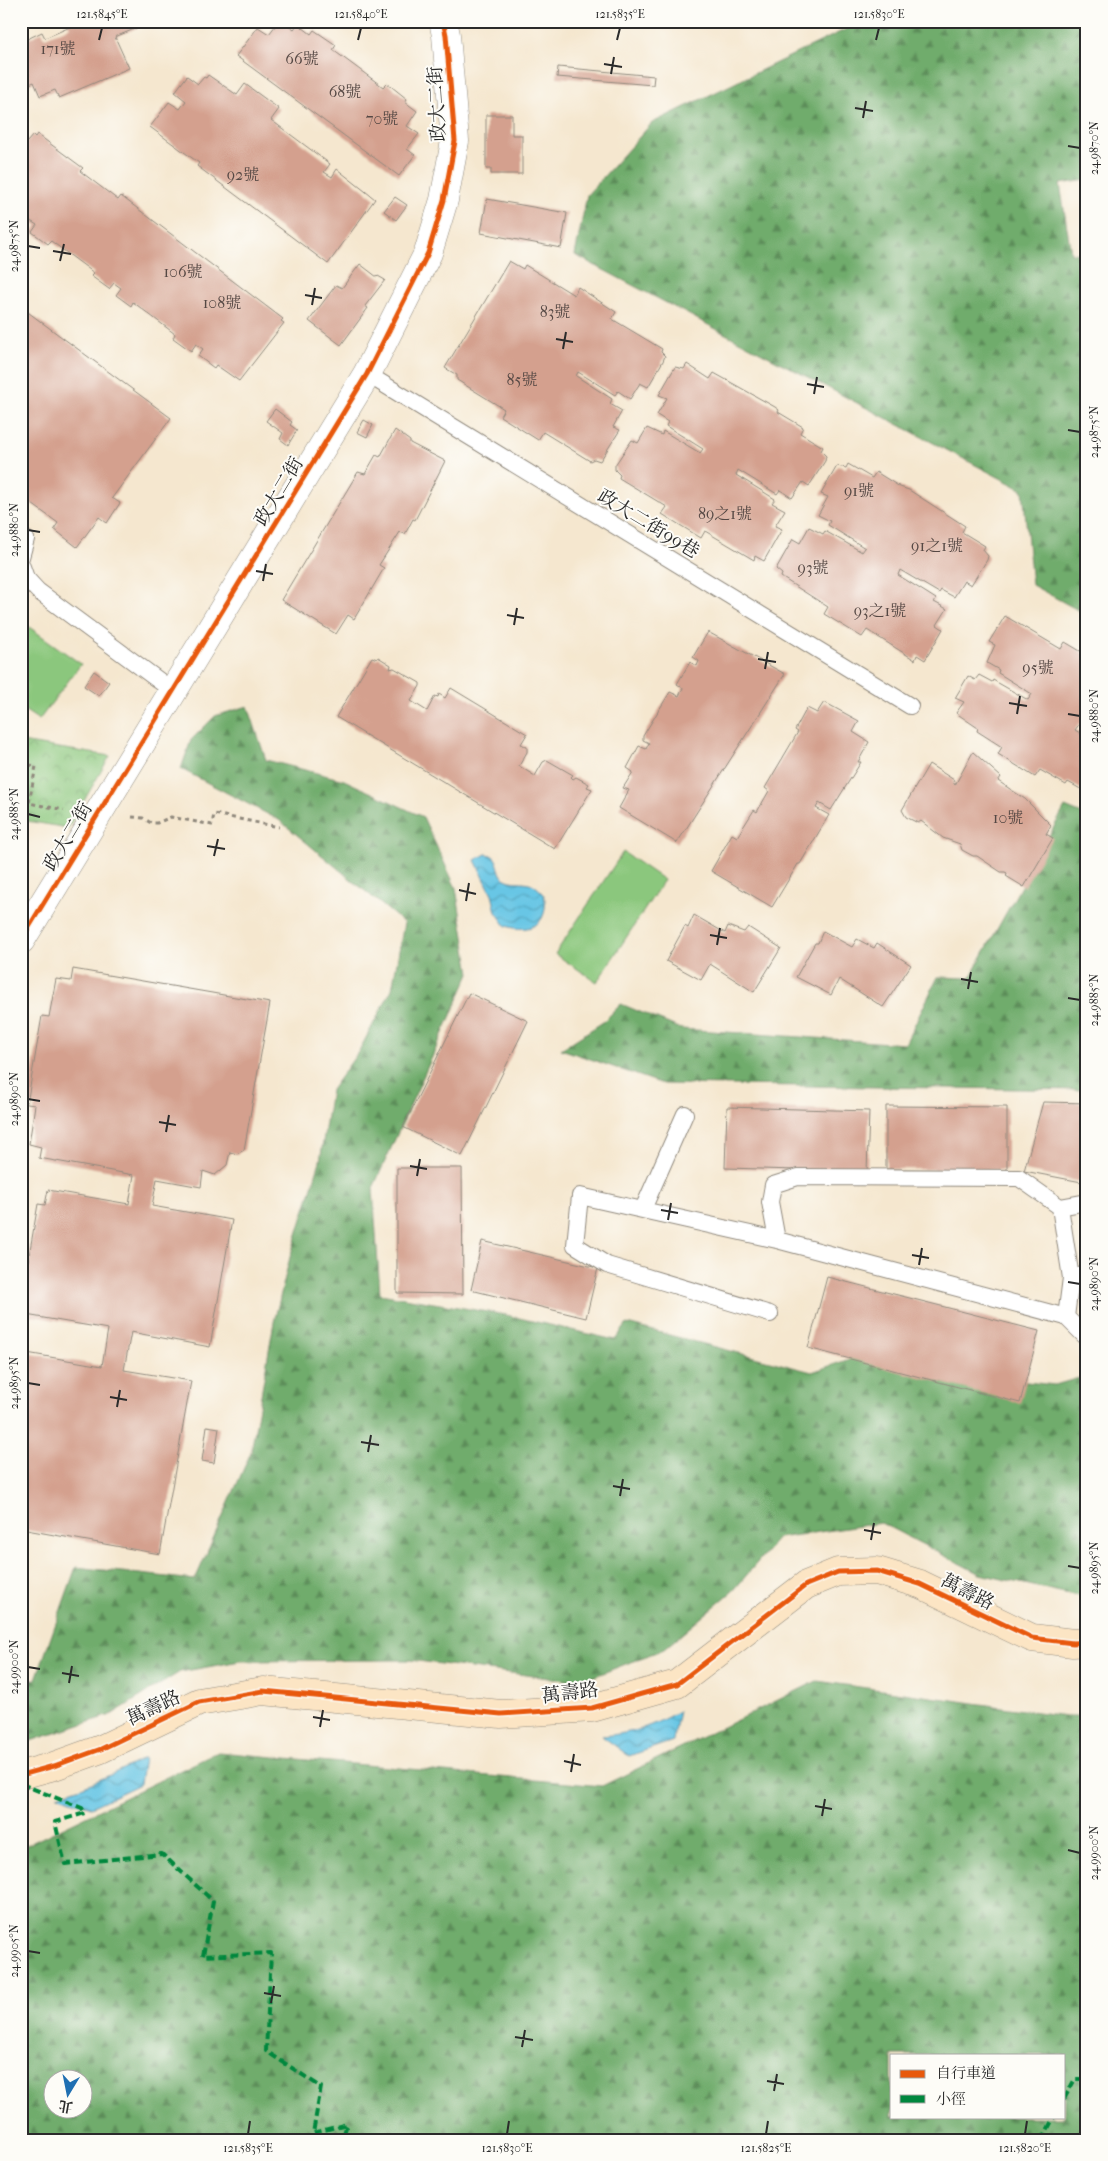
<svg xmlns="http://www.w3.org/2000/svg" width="1108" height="2161" font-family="'IM FELL French Canon','Noto Serif TC',serif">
<defs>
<pattern id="forest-firs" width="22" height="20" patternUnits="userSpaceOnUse" patternTransform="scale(1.25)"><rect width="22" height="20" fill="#70ac6c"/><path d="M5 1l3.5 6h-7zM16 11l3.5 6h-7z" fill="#5c8c59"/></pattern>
<pattern id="park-crowns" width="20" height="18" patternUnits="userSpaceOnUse" patternTransform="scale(1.25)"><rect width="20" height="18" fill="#8bc77d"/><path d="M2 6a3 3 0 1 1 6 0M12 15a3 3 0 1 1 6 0" fill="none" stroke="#72a267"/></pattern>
<pattern id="water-waves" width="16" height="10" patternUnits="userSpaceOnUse" patternTransform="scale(1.25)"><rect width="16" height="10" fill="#67c6e5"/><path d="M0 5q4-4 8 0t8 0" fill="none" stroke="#55a1ba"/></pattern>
</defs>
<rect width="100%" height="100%" fill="#fdfcf7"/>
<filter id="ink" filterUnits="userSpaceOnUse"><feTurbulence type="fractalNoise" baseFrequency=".02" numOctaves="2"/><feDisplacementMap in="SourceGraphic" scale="10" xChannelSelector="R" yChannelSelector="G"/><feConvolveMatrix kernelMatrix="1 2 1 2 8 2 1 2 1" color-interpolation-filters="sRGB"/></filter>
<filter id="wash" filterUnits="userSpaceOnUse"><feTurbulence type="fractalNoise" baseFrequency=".0096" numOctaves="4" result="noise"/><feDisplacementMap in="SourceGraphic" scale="20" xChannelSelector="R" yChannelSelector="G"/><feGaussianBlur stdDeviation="1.12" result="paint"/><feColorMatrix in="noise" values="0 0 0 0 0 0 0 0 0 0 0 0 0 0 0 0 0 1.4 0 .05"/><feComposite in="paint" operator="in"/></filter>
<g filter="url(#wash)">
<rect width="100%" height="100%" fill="#f5e7cf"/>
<path fill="#8bc77d" stroke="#5b7954" d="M22,622L81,664L39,720L21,708Z
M623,852L664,880L597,982L555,954Z"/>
<path fill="url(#forest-firs)" stroke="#4e6c4c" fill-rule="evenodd" d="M863,21H1087V180L1060,184L1071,253L1087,254V615L1032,585L1023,490L575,255L587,195L652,123Z
M248,706L266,760L344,780L423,817L456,888L470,973L373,1188L380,1294L506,1315L615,1340L627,1324L812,1372L847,1360L865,1346L980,1377L1055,1385L1079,1378L1087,1380V1598L980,1574L881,1523L778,1538L734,1590L664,1649L580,1682L410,1660L240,1661L180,1672L111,1715L21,1744V1682L36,1679L76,1567L195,1580L251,1452L274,1322L290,1257L320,1161L331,1090L359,1051L392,989L404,923L279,820L181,769L191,740L215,716Z
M1065,807L1087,816V1090L663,1084L561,1049L603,1022L621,1004L681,1029L905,1044L938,977L970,978Z
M817,1681L1066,1716H1087V2140H21V1844L27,1845L218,1752L602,1786ZM892,2055H1064V2117H892ZM52,2078H82V2108H52Z"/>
<path fill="url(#park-crowns)" stroke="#5b7954" d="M21,742L110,756L68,828L21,820Z"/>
<path fill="url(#water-waves)" stroke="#497888" d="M486,854C501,855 496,871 504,878C512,884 523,880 532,884C536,886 541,891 544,894C550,923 532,934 506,926L496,912L492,894L475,860Z
M679,1711L673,1741L629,1756L602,1736C635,1733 650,1727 679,1711Z
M144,1758L140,1784L91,1807L57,1795C88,1786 116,1773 144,1758Z"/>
<g id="blocks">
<path fill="#d4a08e" d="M67,21H142L144,25L115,37L129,68L59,98L55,90L40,96L34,82L21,88V48L24,47L21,42L42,32L45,38L70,27Z
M279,21H283L294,29L298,24L311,34L314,30L336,45L333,50L383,87L387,83L407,99L405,102L417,111L407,126L419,134L407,149L415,155L399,176L236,56L258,27L269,34Z
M543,21H566L565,24Z
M636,21H671V25Z
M558,67L654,76L653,85L557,77Z
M208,75L237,95L245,84L279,109L271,120L330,164L324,172L332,177L337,169L375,199L328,264L197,166L199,163L150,127L169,102L180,109L186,101L175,92L187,76L198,84L204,77L206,78Z
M486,115H512V135H522V174H491V169H486Z
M37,134L83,168L80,171L118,200L121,196L283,319L281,321L284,323L239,381L216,365L214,368L198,356L203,349L196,344L191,351L173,338L175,334L133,302L131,306L116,295L121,288L114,283L109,289L91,276L94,273L51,241L48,244L32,232L37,225L29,220L25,226L21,224V149L33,135L35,137Z
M395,197L407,205L396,220L384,211Z
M487,199L567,213L561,248L481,233Z
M509,261L523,269L525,265L574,295L578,287L616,312L612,319L662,349L661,352L665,356L663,361L648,387L640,383L630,399L618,391L615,395L578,372L576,376L612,399L610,404L622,411L613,427L620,430L600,461L594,459L590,461L543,432L538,440L500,416L504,409L457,380V375L445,368Z
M360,264L377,277L378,276L385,280L365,306L368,308L341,345L309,321L336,285L342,288Z
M21,307L171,418L112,498L120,503L107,523L99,517L77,547L54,529L58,523L21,496Z
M687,364L710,379L714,373L775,407L779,410L778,412L803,427L800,433L823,447L821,451L826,456L825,461L809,486L803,482L792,498L780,490L777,494L738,470L736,475L775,499L772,503L785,510L775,526L782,529L764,561L755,556L754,560L705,531L701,538L662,514L667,507L619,478L620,475L615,470V465L632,440L638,443L647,428L662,435L663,431L700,453L703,449L666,426L668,422L657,415L667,398L659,395L675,367L684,369Z
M275,409L292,422L290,425L297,430L288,445L280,439L283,433L266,421Z
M364,420L373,425L367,437L357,432Z
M395,430L410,441V443L445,461L415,520L413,519L405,534L400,532L379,565L384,568L363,604L354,619L348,615L336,634L281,600L358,472L365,474L376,455L380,457Z
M848,464L872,478L876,472L900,487L909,490L965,526L962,532L985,546L983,550L988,556L987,560L971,585L964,581L954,597L941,590L939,593L900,570L898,575L936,599L934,602L947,609L937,625L943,629L925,660L917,655L915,660L867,630L862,637L824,614L828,607L781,577L782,574L776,569L793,539L800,543L809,527L823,534L825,531L862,552L865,548L828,525L830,521L818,515L828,497L821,494L837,466L846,468Z
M1005,616L1061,649L1065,642L1087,655V727L1080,723L1075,730L1087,737L1086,792L1068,782L1066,785L1040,770L1035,777L998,754L1002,747L977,731L978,728L956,713L964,702L955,698L968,676L975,680L979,675L992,682L993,680L1028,700L1032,694L998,673L999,670L987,663L995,645L989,642Z
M708,632L785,674L677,843L619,808L629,790L623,788L633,772L627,768L639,746L646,749L649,743L643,740V736L670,692L679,696L683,688L677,684L690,662L697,666L699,661L693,657Z
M372,657L377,659L378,657L391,665L390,669L394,668L420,683V686L411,701L427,711L435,696L438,697L439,694L445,698L451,688L527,734L521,744L527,747V752L519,766L535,776L543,762L547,760L573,775L571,777L573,779L576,777L589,784L587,787L592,789L555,849L336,717Z
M94,671L109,682L99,696L84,686Z
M824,702L859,721L853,732L869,742L858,762H861L831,810L819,803L816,808L829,815L800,864H798L772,907L711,871L732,834L737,837L754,810L757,812L769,791L765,788L798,732L795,730L807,708L817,713Z
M973,752L1001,777L998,781L1025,799L1051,825L1046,834L1053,838L1024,887L1006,876L1007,873L1005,872H1001L977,856H973L962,850L960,844L943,838L921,821L918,823L906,817L902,810L929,764L954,780L953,782L955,785Z
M694,915L725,933L728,926L744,932L748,927L781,948L754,992L710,964L701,980L666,961L685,926L688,928Z
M823,931L852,947L857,939L874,948L877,943L911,965L883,1007L839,979L831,995L796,977L815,943H818Z
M73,969L270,1003L244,1150L237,1154L230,1152L227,1165L215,1175L203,1171L201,1187L157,1179L152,1206L232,1220L210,1347L131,1332L124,1370L191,1381L160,1554L21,1529V1352L102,1366L108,1329L26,1315L29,1297L22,1296L38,1204L45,1205L48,1190L129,1204L134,1175L39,1158L41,1147L29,1144L35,1105L27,1104L42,1016L49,1017L56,979L71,981Z
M469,993L528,1021L462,1156L403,1127Z
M1043,1102L1087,1103V1183L1024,1171Z
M886,1106L1007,1107V1170L886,1169Z
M727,1107L869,1111L867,1172L725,1168Z
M397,1168H462L463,1294L397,1293Z
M482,1241L598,1268L586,1318L471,1290Z
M827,1277L1039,1331L1020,1403L808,1348Z
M207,1426L219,1428L214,1463L202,1461Z"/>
</g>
</g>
<g filter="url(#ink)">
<use href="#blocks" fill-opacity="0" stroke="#90897d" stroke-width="1"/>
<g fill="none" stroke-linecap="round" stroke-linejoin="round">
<defs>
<path id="lane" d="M367,374L910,706
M21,557L26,539
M21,564L26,578L38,591L173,691
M1087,1202L1060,1207L1071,1278L1087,1274
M643,1209L685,1114
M777,1240L770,1202L773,1185L798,1177L1019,1178L1060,1207
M770,1314L607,1265L575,1245L580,1196L777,1240L1066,1317L1087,1338
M1066,1317L1071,1278"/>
<path id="street" d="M21,940L367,374L428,253L444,200L455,141L446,35L443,21"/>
<path id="secondary" d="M21,1775L54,1766L101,1749L199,1702L263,1691L501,1714L592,1708L677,1684L806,1585L838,1572L877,1571L920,1584L1032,1638L1073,1643L1087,1642"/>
</defs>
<use href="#lane" stroke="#90897d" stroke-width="18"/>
<use href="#street" stroke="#90897d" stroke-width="29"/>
<use href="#secondary" stroke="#90897d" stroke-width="29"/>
<path stroke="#90897d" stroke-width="3" stroke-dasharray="4 4" stroke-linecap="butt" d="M21,764L36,766L29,803L64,810
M132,817L143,818L151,823H157L171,817L212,825L214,814L279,827"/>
<use href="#lane" stroke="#fff" stroke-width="16"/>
<use href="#street" stroke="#fff" stroke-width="28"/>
<use href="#secondary" stroke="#fce5c4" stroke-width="28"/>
<path stroke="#00873e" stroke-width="4" stroke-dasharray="8 4" stroke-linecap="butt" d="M21,1784L82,1808L85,1813L55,1822L65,1864L162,1854L213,1901L203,1956L271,1953L266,2051L321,2087L313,2133L347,2124L342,2140
M1064,2099L1075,2079H1087
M953,2140L961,2136L1026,2140
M1042,2140L1054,2117"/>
<defs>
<path id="cycleway" d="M21,940L367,374L428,253L444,200L455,141L446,35L443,21
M21,1775L54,1766L101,1749L199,1702L263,1691L501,1714L592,1708L677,1684L806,1585L838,1572L877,1571L920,1584L1032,1638L1073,1643L1087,1642"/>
</defs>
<use href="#cycleway" stroke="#fdfcf7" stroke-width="8"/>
<use href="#cycleway" stroke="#e8590c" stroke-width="5"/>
</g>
</g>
<path fill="none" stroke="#2b2b2b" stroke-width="2" d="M99,40L102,28M358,40L361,28M617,40L620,28M876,40L879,28M604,64L622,67M611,74L614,57M855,108L873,111M863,118L866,101M1068,146L1080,148M28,246L40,248M53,251L71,254M60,261L64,244M305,295L322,298M312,305L315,288M556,339L573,342M563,349L566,332M807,384L824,387M814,394L817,377M1068,430L1080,432M28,530L40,532M256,571L273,574M263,581L266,564M507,615L524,618M514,625L517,608M758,659L776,662M765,669L768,652M1009,703L1027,706M1017,714L1020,696M1068,714L1080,716M28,814L40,817M207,846L225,849M214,856L218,839M459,890L476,894M466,901L469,883M710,935L727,938M717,945L720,928M961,979L978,982M968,989L971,972M1068,998L1080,1000M28,1099L40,1101M159,1122L176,1125M166,1132L169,1115M410,1166L427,1169M417,1176L420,1159M661,1210L678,1213M668,1220L671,1203M912,1255L929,1258M919,1265L922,1248M1068,1282L1080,1284M28,1383L40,1385M110,1397L127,1400M117,1407L120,1390M361,1442L379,1445M368,1452L371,1435M613,1486L630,1489M620,1496L623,1479M864,1530L881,1533M871,1540L874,1523M1068,1566L1080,1568M28,1667L40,1669M62,1673L79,1676M69,1683L72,1666M313,1717L330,1720M320,1727L323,1710M564,1761L581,1765M571,1772L574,1754M815,1806L832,1809M822,1816L825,1799M1068,1850L1080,1853M28,1951L40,1953M264,1993L281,1996M271,2003L274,1986M515,2037L533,2040M522,2047L525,2030M767,2081L784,2084M774,2091L777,2074M248,2134L250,2121M507,2134L509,2121M766,2134L768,2121M1025,2134L1027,2121"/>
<g text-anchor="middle" stroke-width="4" stroke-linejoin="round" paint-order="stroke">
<g font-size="16" fill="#554844">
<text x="58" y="54">171號</text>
<text x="302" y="64">66號</text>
<text x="345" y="97">68號</text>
<text x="382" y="124">70號</text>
<text x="243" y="180">92號</text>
<text x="183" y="277">106號</text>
<text x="222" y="308">108號</text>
<text x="555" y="317">83號</text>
<text x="522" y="385">85號</text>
<text x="859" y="496">91號</text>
<text x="725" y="519">89之1號</text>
<text x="937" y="551">91之1號</text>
<text x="813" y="573">93號</text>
<text x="880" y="616">93之1號</text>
<text x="1038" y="673">95號</text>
<text x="1008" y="823">10號</text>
</g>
<g font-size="19" fill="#2b2b2b" stroke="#fdfcf7">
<text transform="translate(436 104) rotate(-93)" y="7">政大二街</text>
<text transform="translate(278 491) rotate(-59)" y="7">政大二街</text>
<text transform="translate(649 523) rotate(31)" y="7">政大二街99巷</text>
<text transform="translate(67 836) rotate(-59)" y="7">政大二街</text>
<text transform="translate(968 1591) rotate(27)" y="7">萬壽路</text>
<text transform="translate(570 1692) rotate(-7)" y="7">萬壽路</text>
<text transform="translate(153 1707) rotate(-25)" y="7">萬壽路</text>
</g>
</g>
<rect width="1108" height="2161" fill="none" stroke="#fdfcf7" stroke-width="55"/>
<rect x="890" y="2054" width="175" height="65" fill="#fdfcf7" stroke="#a9a8a5"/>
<rect x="900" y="2070" width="25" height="8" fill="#e8590c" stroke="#a9a8a5"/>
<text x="936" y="2078" font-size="15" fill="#2b2b2b">自行車道</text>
<rect x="900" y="2095" width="25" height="8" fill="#00873e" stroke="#a9a8a5"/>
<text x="936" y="2104" font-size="15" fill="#2b2b2b">小徑</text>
<g transform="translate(68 2094) rotate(190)"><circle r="24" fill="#fdfcf7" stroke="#a9a8a5"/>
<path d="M0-4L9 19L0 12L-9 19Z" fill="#1f6fb2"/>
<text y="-8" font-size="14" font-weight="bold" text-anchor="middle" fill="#2b2b2b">北</text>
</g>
<rect x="28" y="28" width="1052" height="2106" fill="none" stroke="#2b2b2b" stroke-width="2"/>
<g font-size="12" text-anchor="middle" fill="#2b2b2b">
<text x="102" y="18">121.5845°E</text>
<text x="361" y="18">121.5840°E</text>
<text x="620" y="18">121.5835°E</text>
<text x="879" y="18">121.5830°E</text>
<text transform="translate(1094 148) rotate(-90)" y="4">24.9870°N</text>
<text transform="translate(14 246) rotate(-90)" y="4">24.9875°N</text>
<text transform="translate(1094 432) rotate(-90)" y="4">24.9875°N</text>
<text transform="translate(14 530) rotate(-90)" y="4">24.9880°N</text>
<text transform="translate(1094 716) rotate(-90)" y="4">24.9880°N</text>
<text transform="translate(14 814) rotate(-90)" y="4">24.9885°N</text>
<text transform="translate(1094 1000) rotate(-90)" y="4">24.9885°N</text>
<text transform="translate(14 1099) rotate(-90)" y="4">24.9890°N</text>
<text transform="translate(1094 1284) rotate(-90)" y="4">24.9890°N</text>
<text transform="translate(14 1383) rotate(-90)" y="4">24.9895°N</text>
<text transform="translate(1094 1568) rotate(-90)" y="4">24.9895°N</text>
<text transform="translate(14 1667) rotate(-90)" y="4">24.9900°N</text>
<text transform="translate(1094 1853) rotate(-90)" y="4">24.9900°N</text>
<text transform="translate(14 1951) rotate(-90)" y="4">24.9905°N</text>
<text x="248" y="2152">121.5835°E</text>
<text x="507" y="2152">121.5830°E</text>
<text x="766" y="2152">121.5825°E</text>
<text x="1025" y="2152">121.5820°E</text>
</g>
</svg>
